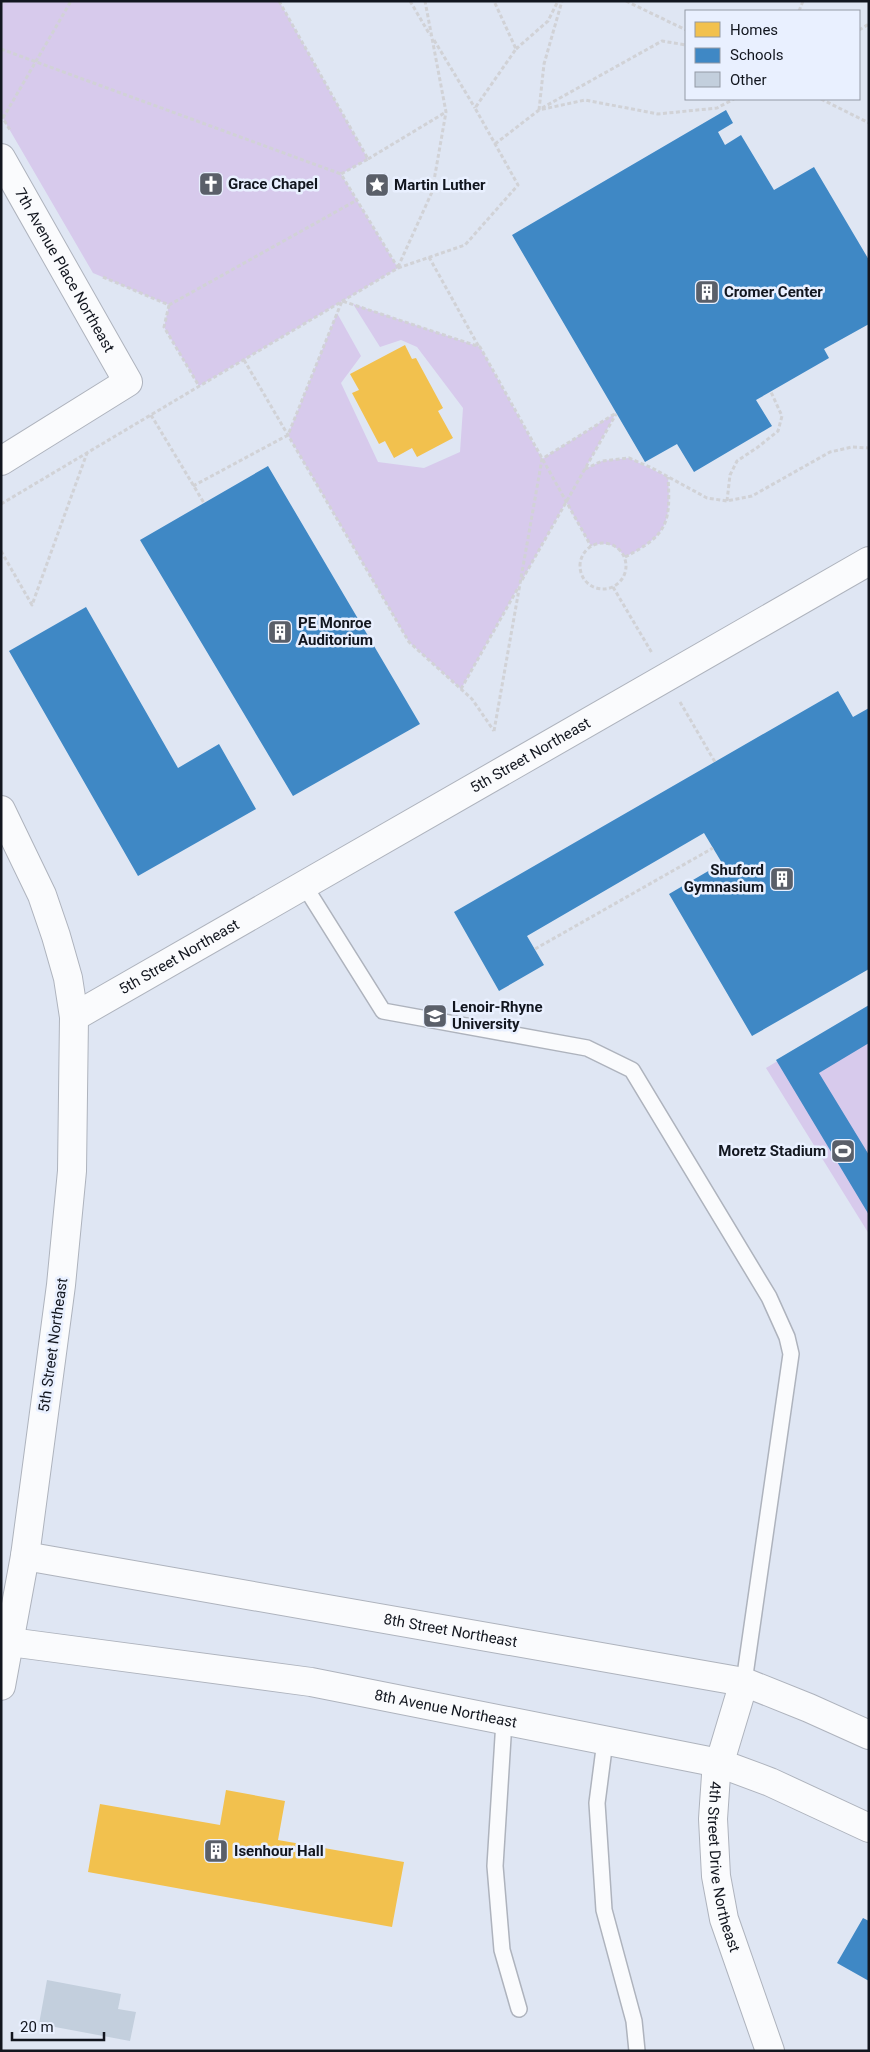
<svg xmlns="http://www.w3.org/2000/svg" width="870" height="2052" font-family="Roboto,sans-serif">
<rect width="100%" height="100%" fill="#dfe6f3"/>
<path fill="#d7caec" d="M1,1H279L368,159L341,174L398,268L199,386L164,327L169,305L93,273L1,115Z
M353,304L480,347L542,459L616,413L585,469L602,461L629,458L668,477C671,524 667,535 625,557C616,544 605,541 591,546L566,502L461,689L409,642L288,435L337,313L361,356L341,383L378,462L424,468L460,452L463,408L417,347L401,340L380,347Z
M869,1006V1234L766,1068Z"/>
<path fill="#f2c14e" d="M405,345L412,359L416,358L443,408L438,411L453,438L417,457L412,448L394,458L385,441L379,444L352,393L359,390L350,374Z
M226,1790L285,1801L278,1840L404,1862L392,1927L88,1872L100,1804L220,1825Z"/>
<path fill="#3f88c5" d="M726,110L733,123L718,132L725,145L741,135L774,190L814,167L869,260V324L824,349L829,358L756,400L772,426L694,472L677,444L645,462L512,235Z
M268,466L420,724L293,796L140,540Z
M86,607L178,768L219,744L256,809L138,876L9,651Z
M838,691L853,717L869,708V969L752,1036L669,894L722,863L704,833L527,936L544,965L499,991L454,912Z
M869,1005V1043L819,1073L869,1155V1215L776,1060Z
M863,1918L869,1921V1981L837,1963Z"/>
<path fill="#c3cfdd" d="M47,1980L121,1994L118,2009L136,2012L130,2041L39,2024Z"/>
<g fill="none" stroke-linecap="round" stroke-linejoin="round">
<defs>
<path id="lane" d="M304,885L383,1011L587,1048L632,1070L769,1297L787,1337L791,1354L744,1682
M504,1721L495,1866L502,1950L519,2009
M605,1741L597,1803L604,1910L634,2021L637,2051"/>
<g id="street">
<path id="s1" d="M1,158L128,382L1,461"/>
<path id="s2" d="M74,1017L869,561"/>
<path id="s3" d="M25,1556L744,1682L809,1708L869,1735"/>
<path id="s4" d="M10,1642L311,1682L719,1763L770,1782L869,1828"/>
<path id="s5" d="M744,1682L716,1775L713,1819L716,1876L724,1919L770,2051"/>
</g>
<path id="secondary" d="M1,810L42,895L56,936L68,978L74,1017L72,1171L61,1285L25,1556L1,1686"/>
</defs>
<use href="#lane" stroke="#aeb3bd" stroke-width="18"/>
<use href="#street" stroke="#aeb3bd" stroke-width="30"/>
<use href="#secondary" stroke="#aeb3bd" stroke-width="30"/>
<path stroke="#d1d2d6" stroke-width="3" stroke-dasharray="4 2.5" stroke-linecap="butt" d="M410,1L430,35
M626,1L686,30
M1,3L4,1
M799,11L803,1
M859,30L869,24
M434,40L475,108
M1,49L341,174
M516,49L548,21L558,1
M821,99L869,123
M542,108L662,41L686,45
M539,110L544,64L562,1
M1,115L10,130
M3,118L71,1
M495,144L539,110L585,100L658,114L717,108L734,99
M368,159L446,112
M429,257L479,347
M398,267L432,192L446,112L425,1
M398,268L465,245L518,185L475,108L516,49L494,1
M103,277L169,305L357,200
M169,305L164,327L199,386
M244,360L409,642L472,699L494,731
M151,415L204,503
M585,469L602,461L629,458L652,468L707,498L727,501L752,496L830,452L852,447L869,448
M193,486L288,435L342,301L480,347L591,546
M727,501L730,475L737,461L758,447L778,431L782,416L771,392
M1,504L398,268L341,174L368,159L279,1
M580 566a23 23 0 1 1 46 0a23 23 0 1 1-46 0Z
M1,551L32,605L87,453
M625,557C667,535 671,524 668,477
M522,580L616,414
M613,587L652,653
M461,689L518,588
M680,702L715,762
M494,731L542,459L616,413
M535,949L713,848"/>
<use href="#lane" stroke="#fafbfd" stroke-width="15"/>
<use href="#street" stroke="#fafbfd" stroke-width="28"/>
<use href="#secondary" stroke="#fafbfd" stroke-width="28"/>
</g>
<defs>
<symbol id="church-square" viewBox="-11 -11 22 22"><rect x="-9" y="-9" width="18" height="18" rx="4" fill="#5a5f69" stroke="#e9f0ff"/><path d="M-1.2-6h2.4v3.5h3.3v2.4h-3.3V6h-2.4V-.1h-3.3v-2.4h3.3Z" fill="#fff"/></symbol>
<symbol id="sight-square" viewBox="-11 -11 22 22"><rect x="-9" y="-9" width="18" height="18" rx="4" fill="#5a5f69" stroke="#e9f0ff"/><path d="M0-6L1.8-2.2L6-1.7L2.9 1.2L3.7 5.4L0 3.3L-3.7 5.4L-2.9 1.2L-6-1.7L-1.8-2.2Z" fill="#fff"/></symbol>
<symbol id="building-square" viewBox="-11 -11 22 22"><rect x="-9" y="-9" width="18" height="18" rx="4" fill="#5a5f69" stroke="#e9f0ff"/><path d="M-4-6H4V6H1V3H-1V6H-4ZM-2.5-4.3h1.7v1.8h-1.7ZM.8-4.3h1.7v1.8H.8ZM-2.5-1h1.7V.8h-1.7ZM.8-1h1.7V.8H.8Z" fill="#fff"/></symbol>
<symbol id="university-square" viewBox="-11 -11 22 22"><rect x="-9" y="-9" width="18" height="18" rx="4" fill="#5a5f69" stroke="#e9f0ff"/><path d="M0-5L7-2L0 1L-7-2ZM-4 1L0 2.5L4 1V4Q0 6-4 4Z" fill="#fff"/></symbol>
<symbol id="stadium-square" viewBox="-11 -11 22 22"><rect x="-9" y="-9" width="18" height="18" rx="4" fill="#5a5f69" stroke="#e9f0ff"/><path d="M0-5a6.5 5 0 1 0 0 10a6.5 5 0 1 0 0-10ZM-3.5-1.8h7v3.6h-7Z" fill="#fff"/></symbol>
</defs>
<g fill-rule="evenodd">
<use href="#church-square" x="197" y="170" width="28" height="28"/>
<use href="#sight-square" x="363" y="171" width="28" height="28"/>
<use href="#building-square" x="693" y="278" width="28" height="28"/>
<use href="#building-square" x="266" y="618" width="28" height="28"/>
<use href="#building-square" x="768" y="865" width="28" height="28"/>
<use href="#university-square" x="421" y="1002" width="28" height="28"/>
<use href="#stadium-square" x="829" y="1137" width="28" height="28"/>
<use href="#building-square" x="202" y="1837" width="28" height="28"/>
</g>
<g text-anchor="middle" stroke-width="5" stroke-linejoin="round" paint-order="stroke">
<g font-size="15" font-weight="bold" fill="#12161f" stroke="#e9f0ff" text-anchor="start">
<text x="228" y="189">Grace Chapel</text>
<text x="394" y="190">Martin Luther</text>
<text x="724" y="297">Cromer Center</text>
<text x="298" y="628">PE Monroe<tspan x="298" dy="17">Auditorium</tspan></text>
<text x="764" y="875" text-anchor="end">Shuford<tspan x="764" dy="17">Gymnasium</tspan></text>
<text x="452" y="1012">Lenoir-Rhyne<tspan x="452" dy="17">University</tspan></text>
<text x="826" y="1156" text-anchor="end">Moretz Stadium</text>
<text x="234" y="1856">Isenhour Hall</text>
</g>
<g font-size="15" fill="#12161f" stroke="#e9f0ff">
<text dy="5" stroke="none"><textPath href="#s1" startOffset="129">7th Avenue Place Northeast</textPath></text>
<text dy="5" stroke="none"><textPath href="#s2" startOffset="526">5th Street Northeast</textPath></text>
<text dy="5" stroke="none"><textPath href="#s2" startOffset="121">5th Street Northeast</textPath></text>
<text transform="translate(53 1345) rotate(-82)" y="5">5th Street Northeast</text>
<text dy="5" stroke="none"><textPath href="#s3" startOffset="432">8th Street Northeast</textPath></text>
<text dy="5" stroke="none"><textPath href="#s4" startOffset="441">8th Avenue Northeast</textPath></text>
<text dy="5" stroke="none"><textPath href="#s5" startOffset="190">4th Street Drive Northeast</textPath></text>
</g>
</g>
<rect width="870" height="2052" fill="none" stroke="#12161f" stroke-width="5"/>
<rect x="685" y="10" width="175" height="90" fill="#e9f0ff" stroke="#9399a5"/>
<rect x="695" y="22" width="25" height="15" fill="#f2c14e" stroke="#9399a5"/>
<text x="730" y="35" font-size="15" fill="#12161f">Homes</text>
<rect x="695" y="48" width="25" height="15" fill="#3f88c5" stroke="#9399a5"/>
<text x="730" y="60" font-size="15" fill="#12161f">Schools</text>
<rect x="695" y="72" width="25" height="15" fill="#c3cfdd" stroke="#9399a5"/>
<text x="730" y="85" font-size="15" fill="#12161f">Other</text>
<path d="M12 2032v8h92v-8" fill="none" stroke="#12161f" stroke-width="2.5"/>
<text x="20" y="2032" font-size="15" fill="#12161f" stroke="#e9f0ff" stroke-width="4" paint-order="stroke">20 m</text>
</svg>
